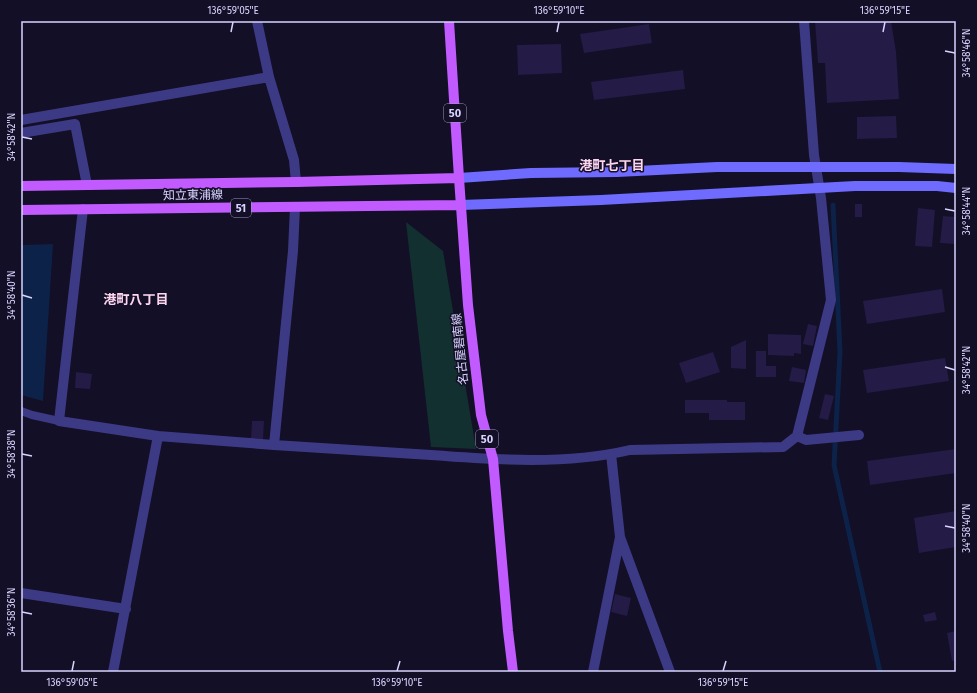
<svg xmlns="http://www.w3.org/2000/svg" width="977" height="693" font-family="'Fira Sans','Noto Sans JP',sans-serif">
<rect width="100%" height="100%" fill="#130f26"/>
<path fill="#12302f" d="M406,222L443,251L476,449L431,447Z"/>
<path fill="#0c2248" d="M53,244L43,401L21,395V245Z"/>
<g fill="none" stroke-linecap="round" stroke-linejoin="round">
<path stroke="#0c2248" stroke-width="5" d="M833,205L840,352L834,465L880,672"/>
</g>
<path fill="#241b47" d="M815,21H891L896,52L899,99L827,103L825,63H818Z
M649,24L652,43L584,53L580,34Z
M561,44L562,73L518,75L517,45Z
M683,70L685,89L594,100L591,82Z
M896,116L897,138L857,139V117Z
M855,204H862V217H855Z
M918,208L935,210L932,247L915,246Z
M943,216L956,217V244L940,243Z
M942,289L945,312L867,324L863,301Z
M808,324L817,326L813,346L803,344Z
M768,334L801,335V354L794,353V356L768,355Z
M746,340V369L731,368V347Z
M756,351H766V366H776V377H756Z
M713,352L720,372L686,383L679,363Z
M945,358L949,381L867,393L863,370Z
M792,367L806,370L804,383L789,381Z
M76,372L92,374L90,389L75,388Z
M825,394L834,396L828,420L819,418Z
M685,400H727V402H745V420H709V413H685Z
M252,421H264L263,440L251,439Z
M956,449V473L870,485L867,461Z
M956,511V547L919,553L914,518Z
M615,594L631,598L627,616L611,612Z
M935,612L937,620L925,622L923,615Z
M956,631V660L952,661L947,633Z"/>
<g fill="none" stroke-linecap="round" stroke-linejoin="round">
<path stroke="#3d3a85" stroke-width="8" d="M21,411L32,415L59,421"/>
<path stroke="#3d3a85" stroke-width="10" d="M257,21L269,77L294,160L296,182
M21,120L269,77
M21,133L75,124L87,185
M295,207L293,251L274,445C327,448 379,452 431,455C497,460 566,465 630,450L783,447L797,436L831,300L821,198L814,155L804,21
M83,209L59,421L158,436L274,445
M797,436L806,440L859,435
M620,537L670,672
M21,593L126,609
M113,672L158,436
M593,672L620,537L611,454"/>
<path stroke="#6f6bff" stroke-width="10" d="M459,178L531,173L617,172L717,167H899L956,169
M461,205L601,200L855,186H937L956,188"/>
<path stroke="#c25bff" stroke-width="10" d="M449,21L459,178L468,305L481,415L493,459L508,631L513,672
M21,186L296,182L459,178
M21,210L461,205"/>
</g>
<path fill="none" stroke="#d9d4ff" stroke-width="1.5" d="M231,32L233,22M557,32L559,22M883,32L885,22M945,51L955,53M22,137L32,139M945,209L955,211M22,295L32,298M945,367L955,370M22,454L32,456M945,526L955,528M22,612L32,614M72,671L74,661M397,671L400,661M723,671L726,661"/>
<g text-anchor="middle" stroke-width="3" stroke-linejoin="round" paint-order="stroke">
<g fill="#130f26" stroke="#9e99be" stroke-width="1">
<rect x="444" y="104" width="22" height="18" rx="3"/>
<rect x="231" y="199" width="20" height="18" rx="3"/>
<rect x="476" y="430" width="22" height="18" rx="3"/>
</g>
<g font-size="11" font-weight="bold" fill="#d9d4ff">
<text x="455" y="117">50</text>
<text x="241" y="212">51</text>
<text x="487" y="443">50</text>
</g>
<g font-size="12" fill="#d9d4ff" stroke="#130f26">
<text transform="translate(193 195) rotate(-1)" y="4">知立東浦線</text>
<text transform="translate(460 349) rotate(-96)" y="4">名古屋碧南線</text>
</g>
<g font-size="13" font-weight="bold" fill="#ffd6f0" stroke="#130f26">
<text x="612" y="170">港町七丁目</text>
<text x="136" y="304">港町八丁目</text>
</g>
</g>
<rect width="977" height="693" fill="none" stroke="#130f26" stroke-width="44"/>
<rect x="22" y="22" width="933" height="649" fill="none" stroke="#d9d4ff" stroke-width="1.5"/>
<g font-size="10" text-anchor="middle" fill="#d9d4ff">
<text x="233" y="14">136°59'05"E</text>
<text x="559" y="14">136°59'10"E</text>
<text x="885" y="14">136°59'15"E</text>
<text transform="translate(966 53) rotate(-90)" y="4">34°58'46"N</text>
<text transform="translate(11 137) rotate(-90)" y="4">34°58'42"N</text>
<text transform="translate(966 211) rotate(-90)" y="4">34°58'44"N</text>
<text transform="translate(11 295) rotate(-90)" y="4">34°58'40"N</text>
<text transform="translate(966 370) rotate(-90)" y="4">34°58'42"N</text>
<text transform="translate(11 454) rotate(-90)" y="4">34°58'38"N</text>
<text transform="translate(966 528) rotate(-90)" y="4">34°58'40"N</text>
<text transform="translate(11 612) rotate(-90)" y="4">34°58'36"N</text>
<text x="72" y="686">136°59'05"E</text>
<text x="397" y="686">136°59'10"E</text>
<text x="723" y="686">136°59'15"E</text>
</g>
</svg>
